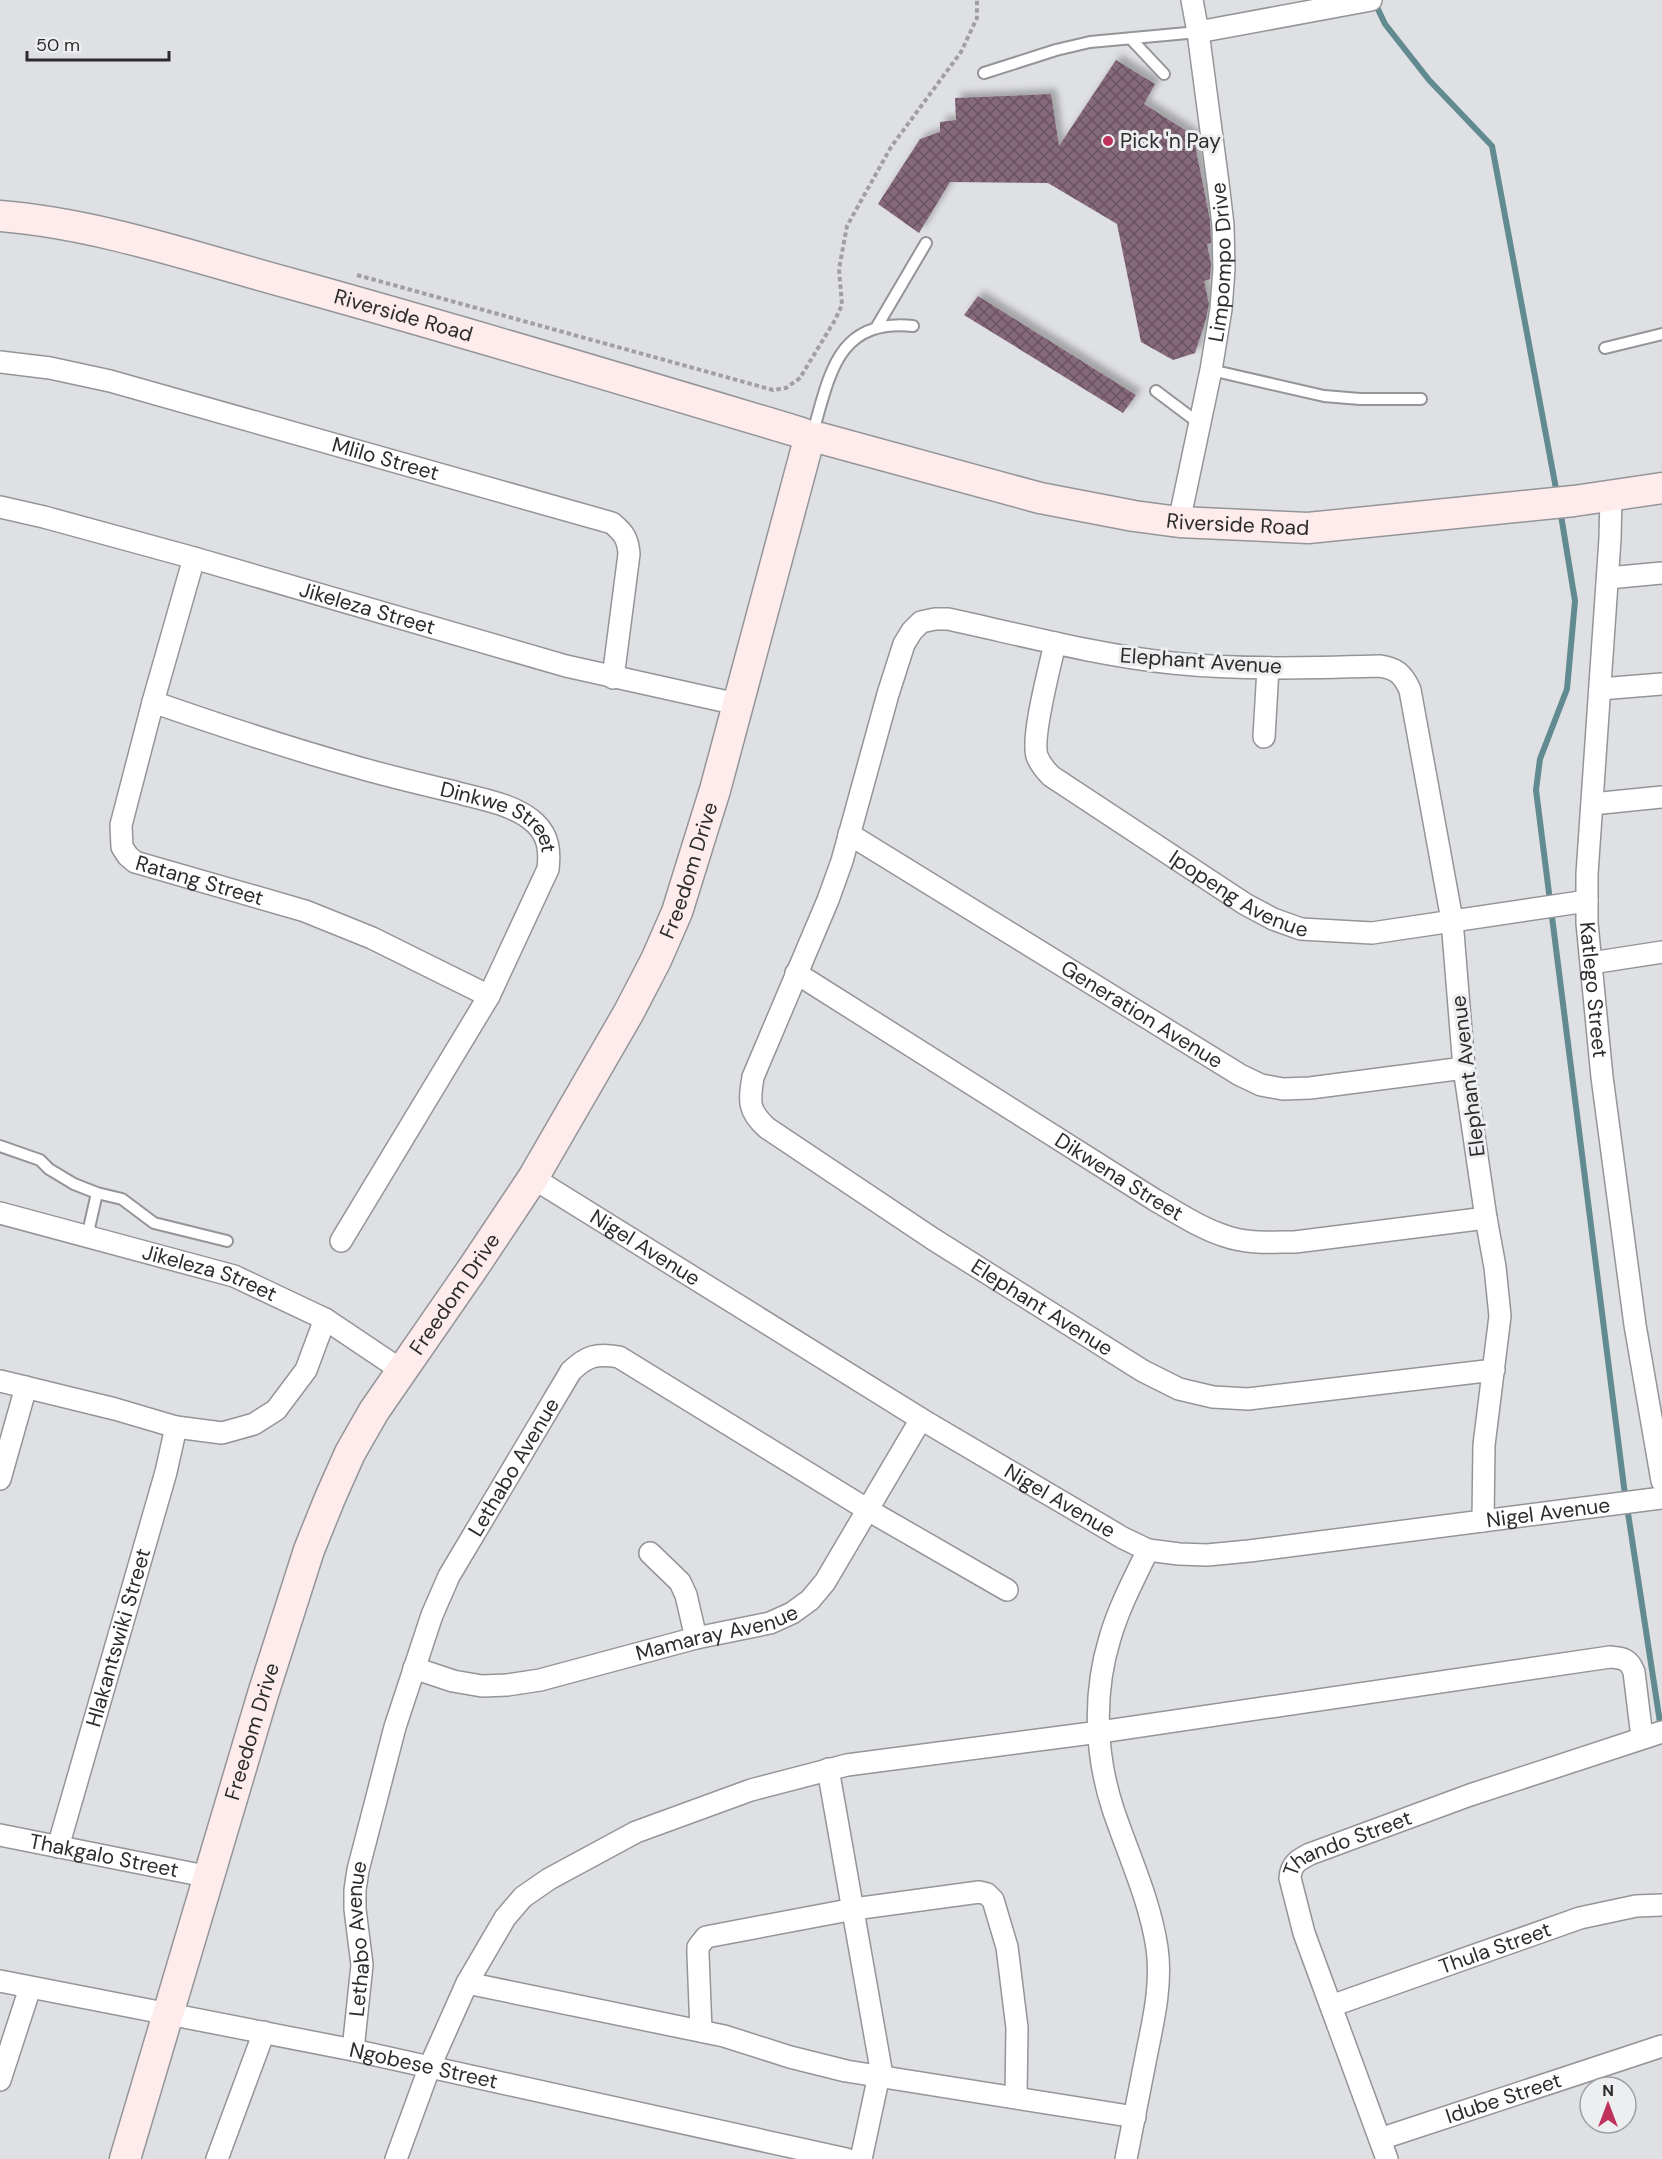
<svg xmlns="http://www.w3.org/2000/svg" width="1662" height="2159" font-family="'DM Sans',sans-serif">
<defs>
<pattern id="building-cross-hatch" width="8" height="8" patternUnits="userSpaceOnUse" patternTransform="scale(1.5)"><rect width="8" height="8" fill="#87697c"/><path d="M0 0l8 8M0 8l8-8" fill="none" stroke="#685260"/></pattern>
<filter id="shadow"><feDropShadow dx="5.5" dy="-5.5" stdDeviation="3" flood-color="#0004"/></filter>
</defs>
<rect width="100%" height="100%" fill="#dfe0e3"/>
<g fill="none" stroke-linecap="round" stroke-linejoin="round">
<path stroke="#618b90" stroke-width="6" d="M1375,3L1385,24L1429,80L1492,146L1557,494
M1560,509L1575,601L1567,689L1540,759L1536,790L1624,1487L1661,1729"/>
</g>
<path fill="url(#building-cross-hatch)" filter="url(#shadow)" d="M1116,60L1155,84L1144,104L1193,135L1210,220L1211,243L1207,244L1211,264L1210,279L1204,281L1209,304L1206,319L1195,353L1173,360L1141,342L1117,224L1048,183L950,182L919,233L878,204L920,139L940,132V122L956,120L955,98L1051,94L1059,146Z
M978,296L1136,395L1123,413L964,315Z"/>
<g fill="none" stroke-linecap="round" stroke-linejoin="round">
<defs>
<path id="lane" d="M1132,40L1164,74
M984,73L1056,50L1090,42L1198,32
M876,328L926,243
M1605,348L1662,334
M1211,370L1324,396L1360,399H1421
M1156,391L1200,424
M815,425C831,368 841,319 913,326
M0,1146L40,1160L49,1169L74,1184L97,1193L87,1237
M97,1193L122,1199L154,1223L227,1241"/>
<g id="street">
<path d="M1198,32L1371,0"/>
<path id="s1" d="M0,362L50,368L110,381L612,523C624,533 628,539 629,554L613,678"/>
<path id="s2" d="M1611,496L1610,539L1587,874V923L1602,1077L1635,1325L1662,1481"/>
<path id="s3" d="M0,507L44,517L194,558L566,666L737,704"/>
<path id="s4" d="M1179,522L1211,370L1221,309L1224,269L1223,225L1218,183L1198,32L1192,0"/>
<path id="s5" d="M194,558L153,702L121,825L122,847L128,856L135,862L305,911L372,938L489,996"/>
<path d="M1608,578L1662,573"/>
<path id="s6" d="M1055,643C1050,667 1031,736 1037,756C1040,764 1045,770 1051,776L1245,904L1273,919L1301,929L1372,933L1587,901"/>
<path d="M1600,689L1662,684"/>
<path id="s7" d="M153,702C219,725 285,747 353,766C387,776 421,784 455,792C480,799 515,804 535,823C549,836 550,852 548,869L489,996L341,1241"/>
<path d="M1264,737L1268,668"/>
<path d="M1592,804L1662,797"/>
<path id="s8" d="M849,834L1240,1075L1261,1085L1283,1089L1310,1088L1464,1068"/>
<path d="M1591,963L1662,952"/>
<path id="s9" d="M796,973L1155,1200C1178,1213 1200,1228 1225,1236C1247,1244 1272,1242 1295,1242L1486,1218"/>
<path id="s10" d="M533,1178L921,1419L1123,1538L1148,1550L1179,1554L1207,1555L1249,1551L1662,1498"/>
<path id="s11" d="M0,1213L234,1276L325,1319L401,1370"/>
<path d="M0,1381L115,1409L176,1427L222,1433L254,1424L276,1410L306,1370L325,1319"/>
<path d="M0,1479L26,1387"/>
<path id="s12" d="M1483,1521L1484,1445L1500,1316L1495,1267L1486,1218L1464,1068L1452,920L1410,690C1403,674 1396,668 1379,666C1310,668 1241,670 1172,663C1096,655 1022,635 948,619H935L921,622L912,631L904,644L888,694L842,861L828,900L753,1077C749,1102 748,1111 767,1128L933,1239L1143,1371L1179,1389L1213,1397L1248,1399L1494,1370"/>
<path d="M650,1553L680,1582L686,1595L696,1638"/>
<path id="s13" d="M414,1668L453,1681L482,1686L507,1685L540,1680L696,1638L770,1623L792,1613L810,1600L825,1582L921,1419"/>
<path d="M828,1769L882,2075"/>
<path id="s14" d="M0,1835L210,1877"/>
<path id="s15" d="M58,1847L166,1472L176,1427"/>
<path id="s16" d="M0,1981L353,2050L846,2159"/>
<path d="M467,1983L724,2036L790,2057L846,2071L1135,2117"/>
<path id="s17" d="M1331,2006L1580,1918L1636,1906L1662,1905"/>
<path d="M701,2031L698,1954V1947L706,1937L854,1909L979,1892L987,1894L993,1900L1007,1947L1017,2028L1016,2097"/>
<path id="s18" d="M353,2050L362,1965L355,1909V1890L358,1870L395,1727L432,1615L449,1576L571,1371C587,1356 596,1353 619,1357L868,1510L1007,1590"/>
<path d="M0,2080L30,1988"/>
<path id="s19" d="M1380,2139L1662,2046"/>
<path d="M217,2159L264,2032"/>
<path d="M396,2159L430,2066L467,1983L505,1918L523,1897L549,1879L636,1832L751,1790L847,1765L1107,1731L1610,1657C1623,1658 1629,1659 1634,1672L1642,1737"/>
<path d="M861,2159L879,2075"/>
<path d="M1126,2159C1133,2123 1140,2087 1147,2052C1154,2018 1162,1982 1157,1948C1150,1900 1128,1854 1113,1809C1095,1754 1093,1693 1110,1638C1119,1607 1134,1579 1148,1550"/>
<path id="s20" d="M1387,2159L1304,1933L1290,1878C1291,1864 1298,1860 1310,1854L1470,1795L1662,1732"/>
</g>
<g id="secondary">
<path id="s21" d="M0,216C99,224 196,258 292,284C462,331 632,382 802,433"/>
<path id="s22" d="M820,438L1040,498L1134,516L1179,522L1308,528L1574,501L1662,488"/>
<path id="s23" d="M125,2159L263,1694L309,1550L330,1498L350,1453L374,1411L475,1265L533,1178L629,1012L656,960L677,912L715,790L808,443"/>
</g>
</defs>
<use href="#lane" stroke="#949598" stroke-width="14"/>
<use href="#street" stroke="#949598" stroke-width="24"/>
<use href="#secondary" stroke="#949598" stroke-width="33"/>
<path stroke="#a0a0a3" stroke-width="4" stroke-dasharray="4.5 3" stroke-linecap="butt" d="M357,275L773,390L786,388L800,378L835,320L842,305L839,269L847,226L891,147L961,52L977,18V0"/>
<use href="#lane" stroke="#fff" stroke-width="10"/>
<use href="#street" stroke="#fff" stroke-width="21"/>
<use href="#secondary" stroke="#feecec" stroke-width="30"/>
</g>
<circle fill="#bf315c" stroke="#eceef0" stroke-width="2" cx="1108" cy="141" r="6"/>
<g text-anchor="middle" stroke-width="6" stroke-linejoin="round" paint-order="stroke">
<g font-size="21" fill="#2c2c2d" stroke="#eceef0" text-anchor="start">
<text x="1120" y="148">Pick 'n Pay</text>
</g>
<g font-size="21" fill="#2c2c2d" stroke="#eceef0">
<text dy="7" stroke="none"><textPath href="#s4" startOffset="264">Limpompo Drive</textPath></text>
<text dy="7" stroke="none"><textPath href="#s21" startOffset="416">Riverside Road</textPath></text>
<text dy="7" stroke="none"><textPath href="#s1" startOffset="398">Mlilo Street</textPath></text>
<text dy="7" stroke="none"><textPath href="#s22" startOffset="428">Riverside Road</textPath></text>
<text dy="7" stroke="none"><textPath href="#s3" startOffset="381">Jikeleza Street</textPath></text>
<text transform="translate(1201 661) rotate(4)" y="7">Elephant Avenue</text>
<text dy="7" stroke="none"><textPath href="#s7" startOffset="368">Dinkwe Street</textPath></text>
<text dy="7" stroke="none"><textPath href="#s23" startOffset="1418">Freedom Drive</textPath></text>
<text dy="7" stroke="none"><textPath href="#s5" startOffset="386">Ratang Street</textPath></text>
<text dy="7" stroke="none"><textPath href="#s6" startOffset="362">Ipopeng Avenue</textPath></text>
<text dy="7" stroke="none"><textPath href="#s2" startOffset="495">Katlego Street</textPath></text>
<text dy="7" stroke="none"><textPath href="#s8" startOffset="344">Generation Avenue</textPath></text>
<text transform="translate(1468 1076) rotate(-97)" y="7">Elephant Avenue</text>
<text dy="7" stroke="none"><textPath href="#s9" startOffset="382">Dikwena Street</textPath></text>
<text dy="7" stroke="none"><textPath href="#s10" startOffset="132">Nigel Avenue</textPath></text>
<text dy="7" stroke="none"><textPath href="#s11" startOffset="218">Jikeleza Street</textPath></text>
<text dy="7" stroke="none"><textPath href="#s23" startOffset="932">Freedom Drive</textPath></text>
<text dy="7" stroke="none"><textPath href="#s12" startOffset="2216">Elephant Avenue</textPath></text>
<text dy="7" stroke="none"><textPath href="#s18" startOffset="616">Lethabo Avenue</textPath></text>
<text dy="7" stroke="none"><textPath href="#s10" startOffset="618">Nigel Avenue</textPath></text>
<text dy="7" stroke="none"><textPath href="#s10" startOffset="1122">Nigel Avenue</textPath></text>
<text dy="7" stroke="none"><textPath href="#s13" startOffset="312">Mamaray Avenue</textPath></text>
<text dy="7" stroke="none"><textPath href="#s15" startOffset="218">Hlakantswiki Street</textPath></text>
<text dy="7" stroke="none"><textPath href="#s23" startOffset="446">Freedom Drive</textPath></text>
<text dy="7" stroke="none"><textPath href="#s20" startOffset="369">Thando Street</textPath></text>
<text dy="7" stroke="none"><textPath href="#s14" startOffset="106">Thakgalo Street</textPath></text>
<text dy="7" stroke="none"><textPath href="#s18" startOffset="112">Lethabo Avenue</textPath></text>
<text dy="7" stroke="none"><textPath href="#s17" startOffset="174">Thula Street</textPath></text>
<text dy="7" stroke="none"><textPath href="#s16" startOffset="432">Ngobese Street</textPath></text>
<text dy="7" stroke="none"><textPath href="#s19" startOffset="130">Idube Street</textPath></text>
</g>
</g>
<g transform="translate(1608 2105)"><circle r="28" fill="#eceef0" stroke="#9fa0a2" stroke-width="1.5"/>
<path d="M0-4.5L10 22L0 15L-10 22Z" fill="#bf315c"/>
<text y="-9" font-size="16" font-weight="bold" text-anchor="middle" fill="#2c2c2d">N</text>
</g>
<path d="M27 51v9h142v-9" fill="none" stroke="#2c2c2d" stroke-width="3"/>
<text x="36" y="51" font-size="18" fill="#2c2c2d" stroke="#eceef0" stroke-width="4.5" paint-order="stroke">50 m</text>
</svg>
